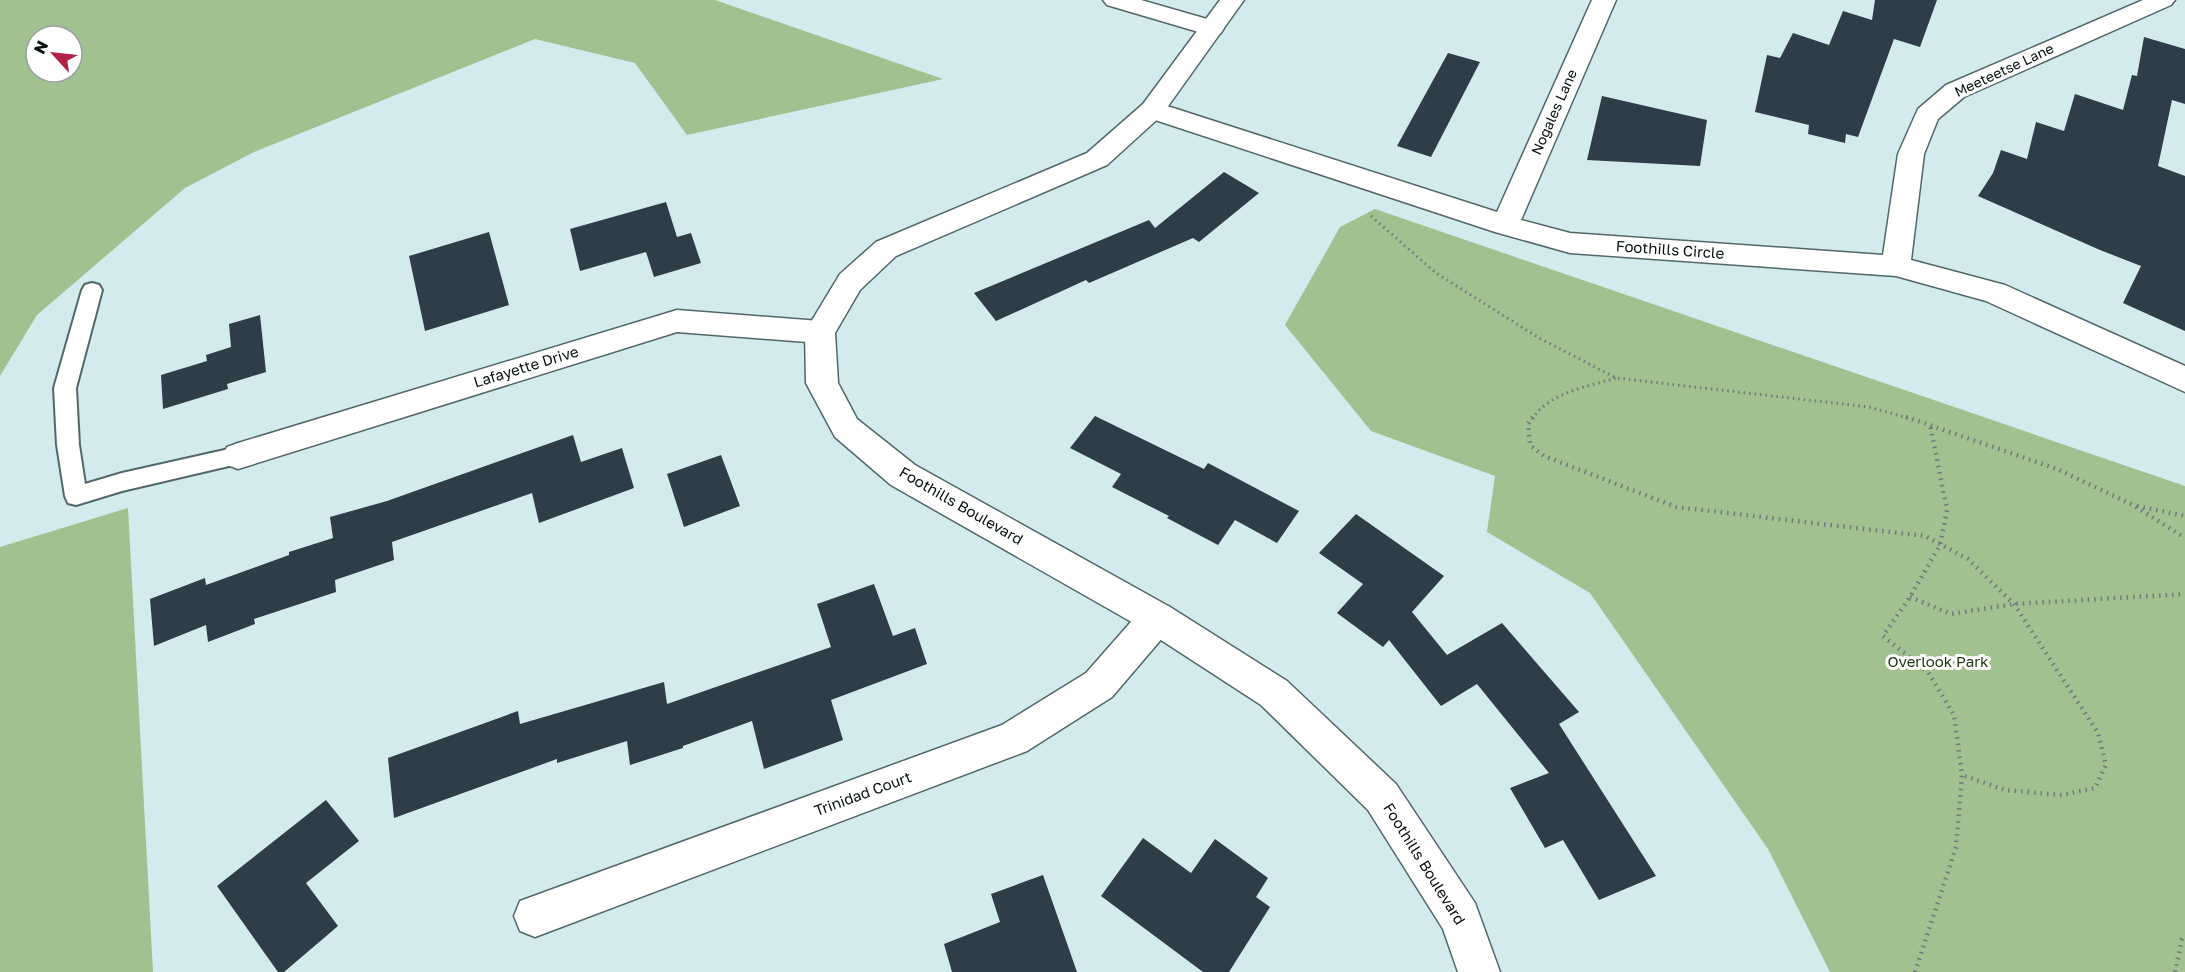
<svg xmlns="http://www.w3.org/2000/svg" width="2185" height="972" font-family="'Golos Text',sans-serif">
<rect width="100%" height="100%" fill="#d3ebed"/>
<path fill="#a1c191" fill-rule="evenodd" d="M0,0H715L943,79L687,135L635,63L535,39L254,152L185,188L37,315L0,376ZM36,36H72V72H36Z
M1375,209L2185,486V972H1830L1768,849L1590,593L1487,532L1495,476L1371,431L1285,325L1340,227Z
M128,508L153,972H0V547Z"/>
<path fill="#2e3d47" d="M1875,0H1937L1920,47L1894,39L1858,137L1846,134L1845,143L1808,134L1809,125L1755,112L1767,55L1780,58L1793,33L1829,45L1843,11L1872,20Z
M2144,37L2185,49V104L2172,100L2158,166L2185,176V331L2123,303L2141,266L2100,250L1978,196L1993,173L2001,150L2027,159L2036,122L2064,131L2075,94L2123,110L2132,75L2137,76Z
M1448,53L1480,62L1431,157L1397,146Z
M1602,96L1707,120L1700,166L1587,160Z
M1224,172L1259,193L1199,242L1193,238L1089,283L1086,280L996,321L974,293L1149,220L1155,228Z
M666,202L677,237L691,233L701,263L654,277L646,252L580,271L570,229Z
M489,232L509,305L425,331L409,256Z
M260,315L266,372L227,384L228,389L163,409L161,375L207,361L206,355L231,347L229,324Z
M1095,416L1204,469L1208,463L1299,511L1277,543L1235,520L1218,545L1167,518L1169,516L1112,487L1121,474L1070,448Z
M573,435L581,462L622,448L634,488L539,523L532,493L392,542L394,560L335,580L336,592L254,619L255,624L208,642L206,625L154,646L150,599L205,578L206,585L289,555V552L333,538L330,517L387,501Z
M721,455L740,506L684,527L667,474Z
M1356,514L1444,576L1412,612L1447,655L1502,623L1579,712L1559,724L1656,876L1599,900L1563,840L1545,848L1510,788L1549,773L1477,684L1441,706L1389,640L1383,647L1337,613L1363,584L1319,553Z
M874,584L893,636L915,628L927,664L831,700L843,740L764,769L752,721L683,746V748L630,765L627,741L557,763V759L394,818L388,758L518,711L520,724L664,682L667,704L831,647L817,604Z
M326,800L359,841L306,883L338,926L284,972H278L217,886Z
M1143,838L1191,873L1215,839L1268,878L1256,897L1270,907L1229,972H1203L1101,896Z
M1043,875L1077,972H952L944,944L1000,922L991,894Z"/>
<g fill="none" stroke-linecap="round" stroke-linejoin="round">
<defs>
<path id="service" d="M92,283L99,285L102,290L76,388L79,445L85,484L122,473L238,447L246,450L249,456L246,462L122,491L76,505L68,503L65,496L57,445L54,388L82,290L85,285Z"/>
<path id="minor" d="M1103,0H1141L1221,23L1224,28L1221,33L1212,36L1107,5Z
M1592,0H1616L1521,220L1570,233L1883,255L1898,154L1918,109L1946,85L2143,0H2175L2171,5L1964,97L1938,119L1924,154L1911,260L2005,285L2185,366V392L1986,301L1896,276L1570,253L1495,232L1143,116L1139,110L1143,104L1152,102L1161,104L1497,212Z
M677,310L820,321L831,324L835,332L831,340L820,343L677,332L238,469L227,465L222,456L227,447L238,443Z
M1157,602L1170,607L1175,618L1170,629L1112,697L1027,751L535,937L520,931L514,916L520,901L1002,725L1086,673L1144,607Z"/>
<path id="tertiary" d="M1220,0H1244L1161,116L1107,165L896,256L860,290L835,333L838,383L857,419L915,465L1170,607L1287,681L1396,784L1475,903L1500,972H1458L1443,929L1368,810L1261,705L1144,629L891,485L835,437L806,383L805,332L840,274L876,242L1087,153L1143,104Z"/>
</defs>
<use href="#service" stroke="#526769" stroke-width="4"/>
<use href="#minor" stroke="#526769" stroke-width="3"/>
<use href="#tertiary" stroke="#526769" stroke-width="3"/>
<path stroke="#6c7c7d" stroke-width="3" stroke-dasharray="1.5 4" stroke-linecap="butt" d="M1371,216L1436,273L1539,338L1616,378L1869,407L1911,419
M1532,419C1550,392 1587,387 1616,378"/>
<path stroke="#6c7c7d" stroke-width="4.5" stroke-dasharray="1.5 5" stroke-linecap="butt" d="M1533,417L1528,424L1530,445L1544,456L1676,507L1925,536L1968,559L2014,604L2098,733L2106,765L2095,788L2062,795L2005,790L1962,775
M1906,417L2057,469L2133,505L2185,538
M2137,506L2185,516
M1910,597L1951,614L2014,604L2185,594
M1915,972L1956,847L1962,775L1954,715L1928,672L1883,636L1910,597L1940,545L1947,510L1930,424
M2175,972L2182,939L2185,937"/>
<use href="#service" fill="#fff" fill-rule="evenodd"/>
<use href="#minor" fill="#fff" fill-rule="evenodd"/>
<use href="#tertiary" fill="#fff" fill-rule="evenodd"/>
</g>
<g text-anchor="middle" stroke-width="6" stroke-linejoin="round" paint-order="stroke">
<g font-size="14" fill="#081011" stroke="#fff">
<text transform="translate(2004 70) rotate(-25)" y="5">Meeteetse Lane</text>
<text transform="translate(1554 112) rotate(-66)" y="5">Nogales Lane</text>
</g>
<g font-size="15" fill="#081011" stroke="#fff">
<text transform="translate(1670 250) rotate(4)" y="5">Foothills Circle</text>
<text transform="translate(526 367) rotate(-17)" y="5">Lafayette Drive</text>
<text transform="translate(961 506) rotate(30)" y="5">Foothills Boulevard</text>
<text transform="translate(863 794) rotate(-20)" y="5">Trinidad Court</text>
<text transform="translate(1424 864) rotate(58)" y="5">Foothills Boulevard</text>
</g>
<g font-size="15" fill="#1b350a" stroke="#fff">
<text x="1938" y="667">Overlook Park</text>
</g>
</g>
<g transform="translate(54 54) rotate(297)"><circle r="28" fill="#ffffff" stroke="#9c9fa0" stroke-width="1.5"/>
<path d="M0-4.5L10 22L0 15L-10 22Z" fill="#b3214a"/>
<text y="-9" font-size="16" font-weight="bold" text-anchor="middle" fill="#081011">N</text>
</g>
</svg>
